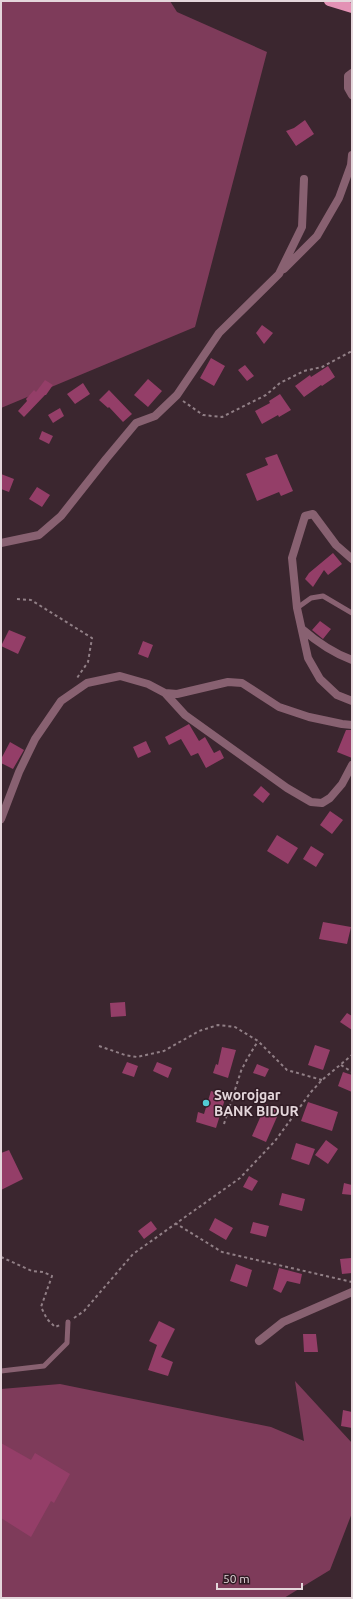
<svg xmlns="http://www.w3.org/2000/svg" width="353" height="1599" font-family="Ubuntu,sans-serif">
<rect width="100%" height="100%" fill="#3b262f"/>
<path fill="#7e3b5a" d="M1,1H170L177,12L267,52L195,327L1,408Z
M295,1381L352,1443V1513L330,1570L284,1598H1V1389L60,1384L271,1427L304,1441Z"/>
<path fill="#943e68" d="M305,120L314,134L296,146L286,131L294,128Z
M262,325L273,333L264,344L256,333Z
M211,358L225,366L214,386L200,378Z
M245,365L254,376L247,381L238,370Z
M328,366L335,377L322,386L321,385L304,397L295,386L310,375L311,377Z
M148,379L162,391L148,407L134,395Z
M45,380L53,385L46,395H45L24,417L18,411L27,401L26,399L34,390L36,392Z
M83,383L90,394L75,404L67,394Z
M109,390L132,414L123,422L109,407L108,408L99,400Z
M280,394L291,410L279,417L278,415L262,424L255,411L270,403L269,401Z
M60,408L64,416L53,423L48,415Z
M42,431L53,436L49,444L39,439Z
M277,454L293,491L281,496L279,492L257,501L246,474L268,465L265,458Z
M1,474L14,479L9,492L1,489Z
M37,487L50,495L42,507L29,499Z
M333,553L342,564L328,575L324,570L313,587L305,579L309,573Z
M320,621L331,629L323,639L312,630Z
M9,630L26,637L18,654L1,646Z
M143,641L153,645L148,658L138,654Z
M189,724L199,741L205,737L214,753L220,750L224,758L206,768L198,753L191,756L181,739L169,745L165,737Z
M346,730H352V758L337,752Z
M146,741L151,752L138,758L133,747Z
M10,742L24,750L13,769L1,763V759Z
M261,786L270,794L263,803L253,795Z
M330,811L343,820L332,834L320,825Z
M277,835L298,848L288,864L267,851Z
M311,846L324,854L316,867L303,859Z
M323,922L351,927L347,944L319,939Z
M125,1002L126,1016L111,1017L110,1003Z
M347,1013L352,1016V1030L340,1022Z
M315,1045L330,1050L323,1070L308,1065Z
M222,1047L236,1050L228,1078L213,1073L216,1064L218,1065Z
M127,1062L138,1066L134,1077L122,1073Z
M157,1062L172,1068L168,1078L153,1071Z
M257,1064L269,1069L265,1077L253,1073Z
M343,1072L352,1075V1092L338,1086Z
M211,1091L226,1096L216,1128L196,1122L198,1112L204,1114Z
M308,1102L338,1112L332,1131L301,1121Z
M266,1104L280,1110L266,1142L252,1136Z
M326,1140L338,1149L328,1164L315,1155Z
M296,1143L315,1149L309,1165L291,1159Z
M9,1150L23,1179L1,1190V1153Z
M249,1176L258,1181L252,1191L243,1187Z
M344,1183L352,1185V1195L342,1194Z
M282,1193L305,1199L302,1211L279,1205Z
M215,1218L233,1228L226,1240L209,1230Z
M151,1221L157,1229L144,1239L138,1231Z
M253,1222L269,1226L266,1237L250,1233Z
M351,1258L352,1273L342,1274L340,1259Z
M236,1264L252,1270L247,1287L230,1281Z
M279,1268L302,1274L300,1284L287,1281L281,1293L273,1289Z
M159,1321L175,1329L161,1357L173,1362L168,1376L148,1370L157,1345L149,1341Z
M303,1334H316L318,1352H304Z
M343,1410L352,1412V1428L341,1426Z
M1,1443L31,1460L35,1453L70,1474L54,1503L51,1501L31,1537L1,1518Z"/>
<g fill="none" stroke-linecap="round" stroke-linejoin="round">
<path stroke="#917f86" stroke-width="2" stroke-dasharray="3 3" stroke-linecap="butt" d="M183,401L203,415L222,417L266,395L280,383L304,371L322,367L352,351
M17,599L31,600L92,638L88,662L77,678
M99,1046L125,1055L137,1057L164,1051L199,1031L218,1025L235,1027L258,1041L287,1070L322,1080
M341,1065L352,1072
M224,1124L241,1071L247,1059L258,1041
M175,1223L222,1252L352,1282
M1,1257L32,1271L43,1272L52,1276L41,1307L47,1319L55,1327L60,1325
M74,1318L84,1311L133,1254L240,1178L275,1141L311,1092L322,1080L352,1055"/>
<path stroke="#886171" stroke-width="5" d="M297,608L311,598L323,596L352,613
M1,1371L44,1366L67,1343L68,1322"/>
<path stroke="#886171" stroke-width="8" d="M352,73L348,76V88L352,95
M284,269L317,236L339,198L351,165L352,155
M1,543L39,535L61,516L106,459L136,423L155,416L177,395L219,333L279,274L302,227L304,179
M352,559L336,545L313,514L305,516L292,558L297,608L308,658L320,679L337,695L352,701
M302,629C317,642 333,653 352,660
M165,693L185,715L287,788L311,802L322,803L330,798L342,784L352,765
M1,819L19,772L35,739L61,701L87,683L120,676L148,684L165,693L177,694L228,682L242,683L279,707L309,717L342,724L352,725
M259,1341L283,1322L352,1292"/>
<path stroke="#e392b5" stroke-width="10" d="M329,1L352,8"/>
</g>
<circle fill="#52ccd5" stroke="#311c25" stroke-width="1.5" cx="206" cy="1103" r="4"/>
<g text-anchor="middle" stroke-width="3" stroke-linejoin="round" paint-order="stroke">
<g font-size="14" font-weight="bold" fill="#e4d6db" stroke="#311c25" text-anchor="start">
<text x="214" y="1100">Sworojgar<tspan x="214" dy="16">BANK BIDUR</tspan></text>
</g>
</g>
<rect width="353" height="1599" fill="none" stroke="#e4d6db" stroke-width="4"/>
<path d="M217 1583v6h85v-6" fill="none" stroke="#e4d6db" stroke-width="2"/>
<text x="223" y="1583" font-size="12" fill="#e4d6db" stroke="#311c25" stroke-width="3" paint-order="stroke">50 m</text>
</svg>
